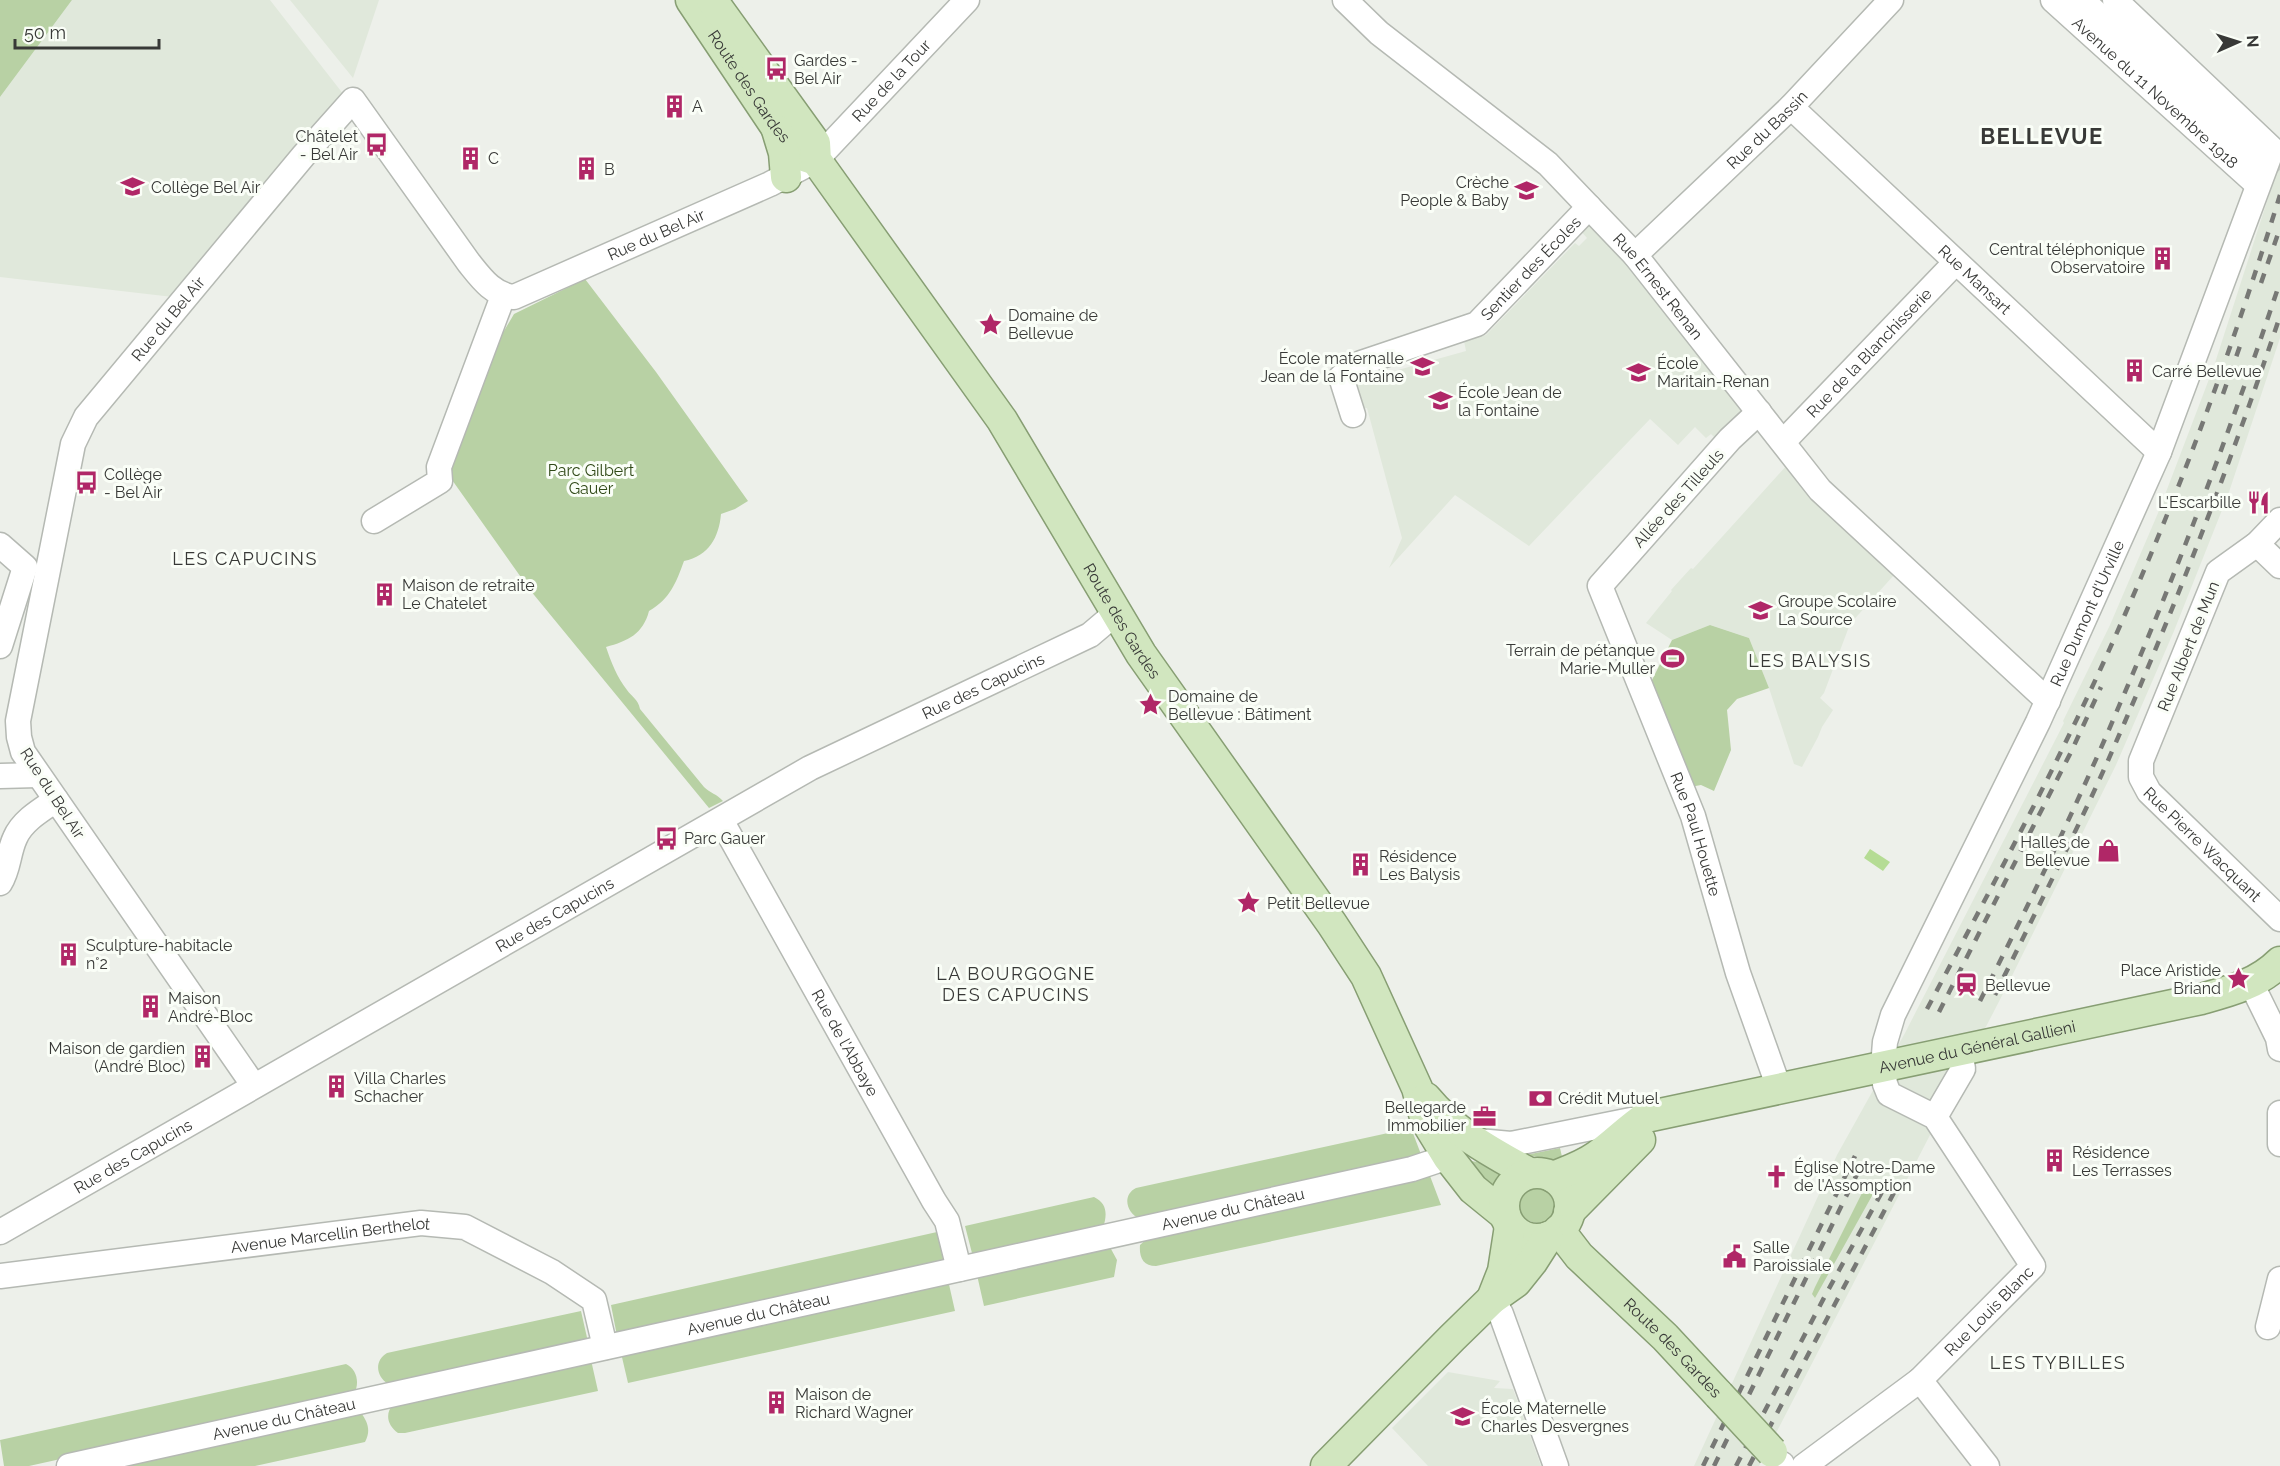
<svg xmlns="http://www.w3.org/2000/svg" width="2280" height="1466" font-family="Raleway,sans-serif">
<rect width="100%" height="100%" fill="#edf0ea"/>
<path fill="#e0e8db" d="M72,0H270L344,95L173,297L0,277V97Z
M290,0H379L353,78Z
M2280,161V338L2228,495L2174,631L2116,765L2007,986L1759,1466H1694L1837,1155L1905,1033L2064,723L2063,721L2110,625L2158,513L2214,366Z
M1587,221L1709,357L1747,412L1719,442L1711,434L1706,438L1695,427L1678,445L1650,419L1529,546L1455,495L1389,568L1402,538L1367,408L1362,409L1355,382L1466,351L1464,341L1486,335L1575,243L1579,246L1587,238L1579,229Z
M1788,464L1844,528L1894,575L1850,624L1824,693L1820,698L1833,710L1822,727L1818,737L1802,767L1794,764L1769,688L1749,638L1710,625L1672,640L1646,623L1672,591L1671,590L1691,568L1693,569Z
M1448,1372L1500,1381L1494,1388L1513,1389L1541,1466H1428L1392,1428Z"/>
<path fill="#b8d1a4" d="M0,0H72L0,97Z
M585,279L656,372L748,501L735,509L721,514C719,537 709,556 684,561C676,583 670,599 649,611C643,634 628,641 606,647C611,662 617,677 627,690C632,697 638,699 640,709L704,787C710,793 717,794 723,801L709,808L530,590L445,470L485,363L514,314Z
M1710,625L1749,638L1769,688L1737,699L1727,710L1731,750L1714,791L1701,785L1690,787L1649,686L1672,640Z
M1411,1128L1422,1157L1140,1219C1126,1213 1122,1195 1136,1188Z
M1560,1148L1563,1161L1526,1155Z
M1472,1161L1490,1165L1502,1173L1493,1190L1467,1162Z
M1430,1176L1441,1205L1156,1266C1143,1266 1139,1257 1140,1245L1150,1236Z
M1519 1204a19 19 0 1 1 38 0a19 19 0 1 1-38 0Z
M1864,1189L1873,1194L1815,1298L1812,1294L1815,1287Z
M1094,1197C1108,1204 1107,1215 1103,1228L973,1257L965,1226Z
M937,1232L944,1263L617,1336L611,1305Z
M1106,1246L1111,1249L1117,1260L1114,1277L984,1306L977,1275Z
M948,1280L955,1311L628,1383L621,1353Z
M581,1311L588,1342L388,1384C376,1376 374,1361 387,1353Z
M591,1360L598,1391L405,1433H398C387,1425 385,1414 393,1404Z
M346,1364C357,1369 360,1383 354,1394L29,1466H4L0,1440Z
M361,1413C368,1422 371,1431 365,1442L255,1466H108Z"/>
<path fill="#b5dc94" d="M1870,849L1890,862L1883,871L1864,858Z"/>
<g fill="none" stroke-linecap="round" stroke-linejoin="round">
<path stroke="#c9cbc6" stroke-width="24" stroke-dasharray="24 12" stroke-linecap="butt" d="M2256,160L2280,183"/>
<defs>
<g id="minor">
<path id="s1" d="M1345,0L1379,33L1548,164L1635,255L1820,490L2048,701"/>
<path id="s2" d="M2053,0L2258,185"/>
<path d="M2082,0L2256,160"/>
<path id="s3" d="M1791,107L2159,452"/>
<path id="s4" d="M1635,255L1791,107L1891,0"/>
<path id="s5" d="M1759,412L1730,439L1600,586L1693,816L1738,973L1779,1088"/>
<path id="s6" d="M1353,415L1341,377L1361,363L1477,324L1589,207"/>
<path id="s7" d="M1783,442L1955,263"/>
<path id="s8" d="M2280,520L2257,544L2218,572L2141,761V777L2149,792L2280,919"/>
<path d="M374,521L440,481L439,467L503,296"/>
<path d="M2257,544L2280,566"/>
<path d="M0,545L25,567L0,646"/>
<path d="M0,776L38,775"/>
<path id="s9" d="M721,820L934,1201L947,1221L959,1269"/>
<path d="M0,883C9,869 8,853 15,838C22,821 41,810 56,800"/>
<path d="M2251,983L2278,1038L2280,1049"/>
<path id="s10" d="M254,1086L23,752L19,737L18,721L73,444L86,417L304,155L353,100L469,263C481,278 493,295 514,297L770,184L816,160L967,0"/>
<path d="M2280,1113V1144"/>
<path d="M1935,1117L1963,1069L1960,1050"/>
<path d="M1478,1141L1511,1144L1646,1117"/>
<path id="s11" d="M0,1232L810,768L1090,635L1116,613"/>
<path id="s12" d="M0,1276L421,1223L465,1227L552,1272L594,1300L605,1347"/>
<path d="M1492,1299L1501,1314L1556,1466"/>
<path d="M2268,1327L2280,1279"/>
<path d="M1920,1380L1987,1466"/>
<path id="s13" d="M69,1466L1412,1169L1448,1157"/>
<path d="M1781,1466L1782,1464"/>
<path id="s14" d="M1804,1466L1920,1380L2033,1266L1935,1117L1889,1094L1885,1084L1883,1067L1885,1042L1893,1015L2038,722L2159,452L2272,149L2115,0"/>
</g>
<g id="major">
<path id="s15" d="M691,0L776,127L801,155L813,159"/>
<path id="s16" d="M712,0L815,143L816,160L1002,420L1141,654L1332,924L1366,976L1417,1088L1426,1121L1448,1157L1473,1189L1505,1215"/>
<path d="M777,130L784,153L786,177"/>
<path d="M1426,1098C1456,1134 1490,1151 1529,1173"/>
<circle cx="1537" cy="1206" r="33"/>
<path id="s17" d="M1553,1177C1568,1171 1583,1166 1597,1156C1614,1144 1628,1129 1646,1117L2201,999C2230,991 2258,984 2280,962"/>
<path d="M1569,1212L1640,1140"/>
<path id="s18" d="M1559,1230L1579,1256L1665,1337L1719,1395"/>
<path d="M1492,1299L1503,1271L1510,1226"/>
<path d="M1326,1466L1452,1338L1492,1299L1516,1282L1532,1262L1548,1237"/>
</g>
</defs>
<use href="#minor" stroke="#b5b9b3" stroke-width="27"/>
<use href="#major" stroke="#879e73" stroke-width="33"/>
<use href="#minor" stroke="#fff" stroke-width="24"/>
<use href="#major" stroke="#d1e6bf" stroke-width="30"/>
<path stroke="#777875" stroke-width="4.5" stroke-dasharray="10 10" stroke-linecap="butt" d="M2261,283L2280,228
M2223,394L2240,346
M1995,995C2032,919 2071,843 2106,765C2171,618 2229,468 2280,316
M1980,1001C2029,904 2077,806 2119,706C2179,567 2232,426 2280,282
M1927,1009C1996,879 2067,748 2126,612C2186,476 2236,337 2280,195
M1939,1012L2072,750L2101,687
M1703,1466L1855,1156
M1714,1466L1860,1168
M1736,1466L1826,1294L1888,1181
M1749,1466L1898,1185"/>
<defs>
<path id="major-bridge" d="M1719,1395L1772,1452"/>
</defs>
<use href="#major-bridge" stroke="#879e73" stroke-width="33" stroke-linecap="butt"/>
<use href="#major-bridge" stroke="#d1e6bf" stroke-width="30"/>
</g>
<defs>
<symbol id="bus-bare" viewBox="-9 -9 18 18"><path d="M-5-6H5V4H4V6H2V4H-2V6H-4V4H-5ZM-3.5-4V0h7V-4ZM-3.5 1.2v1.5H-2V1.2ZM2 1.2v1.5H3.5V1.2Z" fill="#b02767" stroke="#fafef7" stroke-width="2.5" paint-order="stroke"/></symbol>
<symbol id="building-bare" viewBox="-9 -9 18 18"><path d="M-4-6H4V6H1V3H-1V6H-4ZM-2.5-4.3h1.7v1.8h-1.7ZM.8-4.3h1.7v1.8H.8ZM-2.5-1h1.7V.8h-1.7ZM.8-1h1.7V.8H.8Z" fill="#b02767" stroke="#fafef7" stroke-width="2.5" paint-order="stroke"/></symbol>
<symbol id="school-bare" viewBox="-9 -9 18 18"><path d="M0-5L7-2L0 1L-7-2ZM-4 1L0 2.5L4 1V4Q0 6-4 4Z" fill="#b02767" stroke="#fafef7" stroke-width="2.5" paint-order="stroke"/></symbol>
<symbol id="sight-bare" viewBox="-9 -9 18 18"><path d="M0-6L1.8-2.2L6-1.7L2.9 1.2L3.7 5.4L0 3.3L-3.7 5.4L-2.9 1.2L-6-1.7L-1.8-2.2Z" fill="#b02767" stroke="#fafef7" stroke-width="2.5" paint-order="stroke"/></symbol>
<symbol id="restaurant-bare" viewBox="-9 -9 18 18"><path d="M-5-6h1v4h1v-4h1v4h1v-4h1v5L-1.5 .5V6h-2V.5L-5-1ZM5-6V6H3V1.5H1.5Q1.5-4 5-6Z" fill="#b02767" stroke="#fafef7" stroke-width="2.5" paint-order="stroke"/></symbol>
<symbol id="stadium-bare" viewBox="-9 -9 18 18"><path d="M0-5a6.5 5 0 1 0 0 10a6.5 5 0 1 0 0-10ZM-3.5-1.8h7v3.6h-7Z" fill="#b02767" stroke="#fafef7" stroke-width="2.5" paint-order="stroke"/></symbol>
<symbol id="shop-bare" viewBox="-9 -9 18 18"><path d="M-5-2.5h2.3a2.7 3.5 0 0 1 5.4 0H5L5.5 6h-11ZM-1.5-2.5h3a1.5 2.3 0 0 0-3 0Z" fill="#b02767" stroke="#fafef7" stroke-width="2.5" paint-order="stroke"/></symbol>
<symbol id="station-bare" viewBox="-9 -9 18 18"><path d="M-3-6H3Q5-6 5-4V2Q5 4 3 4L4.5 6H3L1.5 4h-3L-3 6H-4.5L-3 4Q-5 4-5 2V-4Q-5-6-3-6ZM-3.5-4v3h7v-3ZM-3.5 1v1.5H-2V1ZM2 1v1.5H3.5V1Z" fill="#b02767" stroke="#fafef7" stroke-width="2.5" paint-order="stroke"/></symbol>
<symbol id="bank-bare" viewBox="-9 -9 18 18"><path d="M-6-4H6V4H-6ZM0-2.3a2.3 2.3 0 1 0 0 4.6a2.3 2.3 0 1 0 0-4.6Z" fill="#b02767" stroke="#fafef7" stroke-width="2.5" paint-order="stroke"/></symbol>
<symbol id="office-bare" viewBox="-9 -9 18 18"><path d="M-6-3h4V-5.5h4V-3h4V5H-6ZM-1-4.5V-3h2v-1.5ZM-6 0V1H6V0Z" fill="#b02767" stroke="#fafef7" stroke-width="2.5" paint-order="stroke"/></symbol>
<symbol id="church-bare" viewBox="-9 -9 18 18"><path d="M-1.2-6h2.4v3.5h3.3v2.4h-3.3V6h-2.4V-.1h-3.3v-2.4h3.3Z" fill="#b02767" stroke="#fafef7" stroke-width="2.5" paint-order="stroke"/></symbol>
<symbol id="civic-bare" viewBox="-9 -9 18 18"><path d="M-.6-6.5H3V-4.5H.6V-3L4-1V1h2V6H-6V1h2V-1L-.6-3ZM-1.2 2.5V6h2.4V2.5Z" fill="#b02767" stroke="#fafef7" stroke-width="2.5" paint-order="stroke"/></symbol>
</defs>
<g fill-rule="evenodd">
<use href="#bus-bare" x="760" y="52" width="33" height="33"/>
<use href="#building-bare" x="658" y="90" width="33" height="33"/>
<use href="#bus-bare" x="360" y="128" width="33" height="33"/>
<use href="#building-bare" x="454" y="142" width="33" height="33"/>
<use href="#building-bare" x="570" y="152" width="33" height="33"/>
<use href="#school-bare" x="116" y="170" width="33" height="33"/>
<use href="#school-bare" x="1510" y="174" width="33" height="33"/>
<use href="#building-bare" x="2146" y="242" width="33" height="33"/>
<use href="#sight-bare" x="974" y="308" width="33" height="33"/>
<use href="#school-bare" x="1406" y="350" width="33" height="33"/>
<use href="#building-bare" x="2118" y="354" width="33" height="33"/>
<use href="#school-bare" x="1622" y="356" width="33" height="33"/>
<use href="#school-bare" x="1424" y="384" width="33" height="33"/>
<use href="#bus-bare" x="70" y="466" width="33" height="33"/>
<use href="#restaurant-bare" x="2242" y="486" width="33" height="33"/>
<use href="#building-bare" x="368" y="578" width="33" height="33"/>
<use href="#school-bare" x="1744" y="594" width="33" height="33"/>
<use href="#stadium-bare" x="1656" y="642" width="33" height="33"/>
<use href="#sight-bare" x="1134" y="688" width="33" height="33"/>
<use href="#bus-bare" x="650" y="822" width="33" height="33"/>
<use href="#shop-bare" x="2092" y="834" width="33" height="33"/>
<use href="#building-bare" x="1344" y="848" width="33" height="33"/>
<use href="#sight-bare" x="1232" y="886" width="33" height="33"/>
<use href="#building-bare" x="52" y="938" width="33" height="33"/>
<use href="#sight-bare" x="2222" y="962" width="33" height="33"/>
<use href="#station-bare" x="1950" y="968" width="33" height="33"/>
<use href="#building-bare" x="134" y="990" width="33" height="33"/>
<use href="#building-bare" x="186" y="1040" width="33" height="33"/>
<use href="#building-bare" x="320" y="1070" width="33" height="33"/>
<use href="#bank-bare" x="1524" y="1082" width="33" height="33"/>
<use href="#office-bare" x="1468" y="1100" width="33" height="33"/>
<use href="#building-bare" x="2038" y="1144" width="33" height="33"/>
<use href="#church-bare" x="1760" y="1160" width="33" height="33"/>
<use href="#civic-bare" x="1718" y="1240" width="33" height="33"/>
<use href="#building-bare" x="760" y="1386" width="33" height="33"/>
<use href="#school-bare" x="1446" y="1400" width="33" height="33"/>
</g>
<g text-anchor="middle" stroke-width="6" stroke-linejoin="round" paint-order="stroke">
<g font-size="16" fill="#383937" stroke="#fafef7" text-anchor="start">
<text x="794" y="66">Gardes -<tspan x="794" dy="18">Bel Air</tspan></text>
<text x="692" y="112">A</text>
<text x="358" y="142" text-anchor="end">Châtelet<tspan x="358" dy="18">- Bel Air</tspan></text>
<text x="488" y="164">C</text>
<text x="604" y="175">B</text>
<text x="1509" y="188" text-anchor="end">Crèche<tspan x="1509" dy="18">People &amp; Baby</tspan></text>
<text x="151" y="193">Collège Bel Air</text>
<text x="2145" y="255" text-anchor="end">Central téléphonique<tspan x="2145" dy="18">Observatoire</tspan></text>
<text x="1008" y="321">Domaine de<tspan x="1008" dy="18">Bellevue</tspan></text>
<text x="1404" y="364" text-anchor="end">École maternalle<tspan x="1404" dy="18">Jean de la Fontaine</tspan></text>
<text x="1657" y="369">École<tspan x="1657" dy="18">Maritain-Renan</tspan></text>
<text x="2152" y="377">Carré Bellevue</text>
<text x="1458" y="398">École Jean de<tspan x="1458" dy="18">la Fontaine</tspan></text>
<text x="104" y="480">Collège<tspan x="104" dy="18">- Bel Air</tspan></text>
<text x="2241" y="508" text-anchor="end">L'Escarbille</text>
<text x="402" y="591">Maison de retraite<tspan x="402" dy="18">Le Chatelet</tspan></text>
<text x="1778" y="607">Groupe Scolaire<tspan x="1778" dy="18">La Source</tspan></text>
<text x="1655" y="656" text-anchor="end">Terrain de pétanque<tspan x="1655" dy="18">Marie-Muller</tspan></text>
<text x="1168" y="702">Domaine de<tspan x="1168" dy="18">Bellevue : Bâtiment</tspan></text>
<text x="684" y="844">Parc Gauer</text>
<text x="2090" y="848" text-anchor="end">Halles de<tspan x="2090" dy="18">Bellevue</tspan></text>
<text x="1379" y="862">Résidence<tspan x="1379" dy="18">Les Balysis</tspan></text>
<text x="1267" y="909">Petit Bellevue</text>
<text x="86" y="951">Sculpture-habitacle<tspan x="86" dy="18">n°2</tspan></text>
<text x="2221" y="976" text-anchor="end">Place Aristide<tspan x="2221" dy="18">Briand</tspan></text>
<text x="1985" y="991">Bellevue</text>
<text x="168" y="1004">Maison<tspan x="168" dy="18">André-Bloc</tspan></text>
<text x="185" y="1054" text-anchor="end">Maison de gardien<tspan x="185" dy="18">(André Bloc)</tspan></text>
<text x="354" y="1084">Villa Charles<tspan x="354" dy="18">Schacher</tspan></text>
<text x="1558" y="1104">Crédit Mutuel</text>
<text x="1466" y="1113" text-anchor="end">Bellegarde<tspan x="1466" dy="18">Immobilier</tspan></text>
<text x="2072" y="1158">Résidence<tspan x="2072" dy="18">Les Terrasses</tspan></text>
<text x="1794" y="1173">Église Notre-Dame<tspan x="1794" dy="18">de l'Assomption</tspan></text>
<text x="1753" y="1253">Salle<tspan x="1753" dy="18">Paroissiale</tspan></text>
<text x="795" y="1400">Maison de<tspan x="795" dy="18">Richard Wagner</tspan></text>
<text x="1481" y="1414">École Maternelle<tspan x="1481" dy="18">Charles Desvergnes</tspan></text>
</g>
<g font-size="16" fill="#383937" stroke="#fafef7">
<text dy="6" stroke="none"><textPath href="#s10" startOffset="1864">Rue de la Tour</textPath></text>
<text dy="6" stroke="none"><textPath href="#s15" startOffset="104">Route des Gardes</textPath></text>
<text dy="6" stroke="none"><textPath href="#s2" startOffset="138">Avenue du 11 Novembre 1918</textPath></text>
<text dy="6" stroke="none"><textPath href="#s4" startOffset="182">Rue du Bassin</textPath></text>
<text dy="6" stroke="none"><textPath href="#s10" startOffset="1578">Rue du Bel Air</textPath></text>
<text dy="6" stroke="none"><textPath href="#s6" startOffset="264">Sentier des Écoles</textPath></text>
<text dy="6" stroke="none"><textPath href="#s3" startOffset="252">Rue Mansart</textPath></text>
<text dy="6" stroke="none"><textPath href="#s1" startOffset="426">Rue Ernest Renan</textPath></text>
<text dy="6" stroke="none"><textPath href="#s10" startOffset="878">Rue du Bel Air</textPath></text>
<text dy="6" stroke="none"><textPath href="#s7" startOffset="124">Rue de la Blanchisserie</textPath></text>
<text transform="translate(1678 498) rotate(-48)" y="6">Allée des Tilleuls</text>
<text dy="6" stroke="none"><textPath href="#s14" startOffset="1062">Rue Dumont d'Urville</textPath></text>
<text dy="6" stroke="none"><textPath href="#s16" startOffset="747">Route des Gardes</textPath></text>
<text transform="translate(2188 646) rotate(-68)" y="6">Rue Albert de Mun</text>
<text dy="6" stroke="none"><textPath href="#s11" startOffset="1125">Rue des Capucins</textPath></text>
<text transform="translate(53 793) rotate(57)" y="6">Rue du Bel Air</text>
<text dy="6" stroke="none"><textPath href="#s5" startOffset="502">Rue Paul Houette</textPath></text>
<text dy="6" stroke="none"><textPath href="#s8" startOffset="393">Rue Pierre Wacquant</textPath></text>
<text dy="6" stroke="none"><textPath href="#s11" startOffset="639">Rue des Capucins</textPath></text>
<text dy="6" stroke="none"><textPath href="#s9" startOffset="255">Rue de l'Abbaye</textPath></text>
<text dy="6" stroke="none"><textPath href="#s17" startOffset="450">Avenue du Général Gallieni</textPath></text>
<text dy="6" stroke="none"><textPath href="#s11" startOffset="153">Rue des Capucins</textPath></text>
<text dy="6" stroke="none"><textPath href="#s13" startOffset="1192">Avenue du Château</textPath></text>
<text dy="6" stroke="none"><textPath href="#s12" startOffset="333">Avenue Marcellin Berthelot</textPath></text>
<text dy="6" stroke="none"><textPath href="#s14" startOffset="242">Rue Louis Blanc</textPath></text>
<text dy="6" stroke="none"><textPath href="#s13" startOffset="706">Avenue du Château</textPath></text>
<text dy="6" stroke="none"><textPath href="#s18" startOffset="164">Route des Gardes</textPath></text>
<text dy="6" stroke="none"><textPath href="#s13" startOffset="220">Avenue du Château</textPath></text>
</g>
<g font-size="16" fill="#304917" stroke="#fafef7">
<text x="591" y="476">Parc Gilbert<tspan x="591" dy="18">Gauer</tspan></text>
</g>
<g font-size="18" letter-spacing="1.5" fill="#383937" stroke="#fafef7">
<text x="245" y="565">LES CAPUCINS</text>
<text x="1810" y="667">LES BALYSIS</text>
<text x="1016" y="980">LA BOURGOGNE<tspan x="1016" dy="21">DES CAPUCINS</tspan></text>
<text x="2058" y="1369">LES TYBILLES</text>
</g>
<g font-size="22" font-weight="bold" letter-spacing="1.5" fill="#383937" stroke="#fafef7">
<text x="2042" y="144">BELLEVUE</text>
</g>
</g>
<g transform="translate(2238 42) rotate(87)" stroke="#fafef7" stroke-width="4.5" paint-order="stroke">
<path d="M0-4.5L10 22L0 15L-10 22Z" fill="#383937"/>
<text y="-9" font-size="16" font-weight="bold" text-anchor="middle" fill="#383937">N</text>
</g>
<path d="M15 39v9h144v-9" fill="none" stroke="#383937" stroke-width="3"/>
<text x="24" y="39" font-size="18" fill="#383937" stroke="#fafef7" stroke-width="4.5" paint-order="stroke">50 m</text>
</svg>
